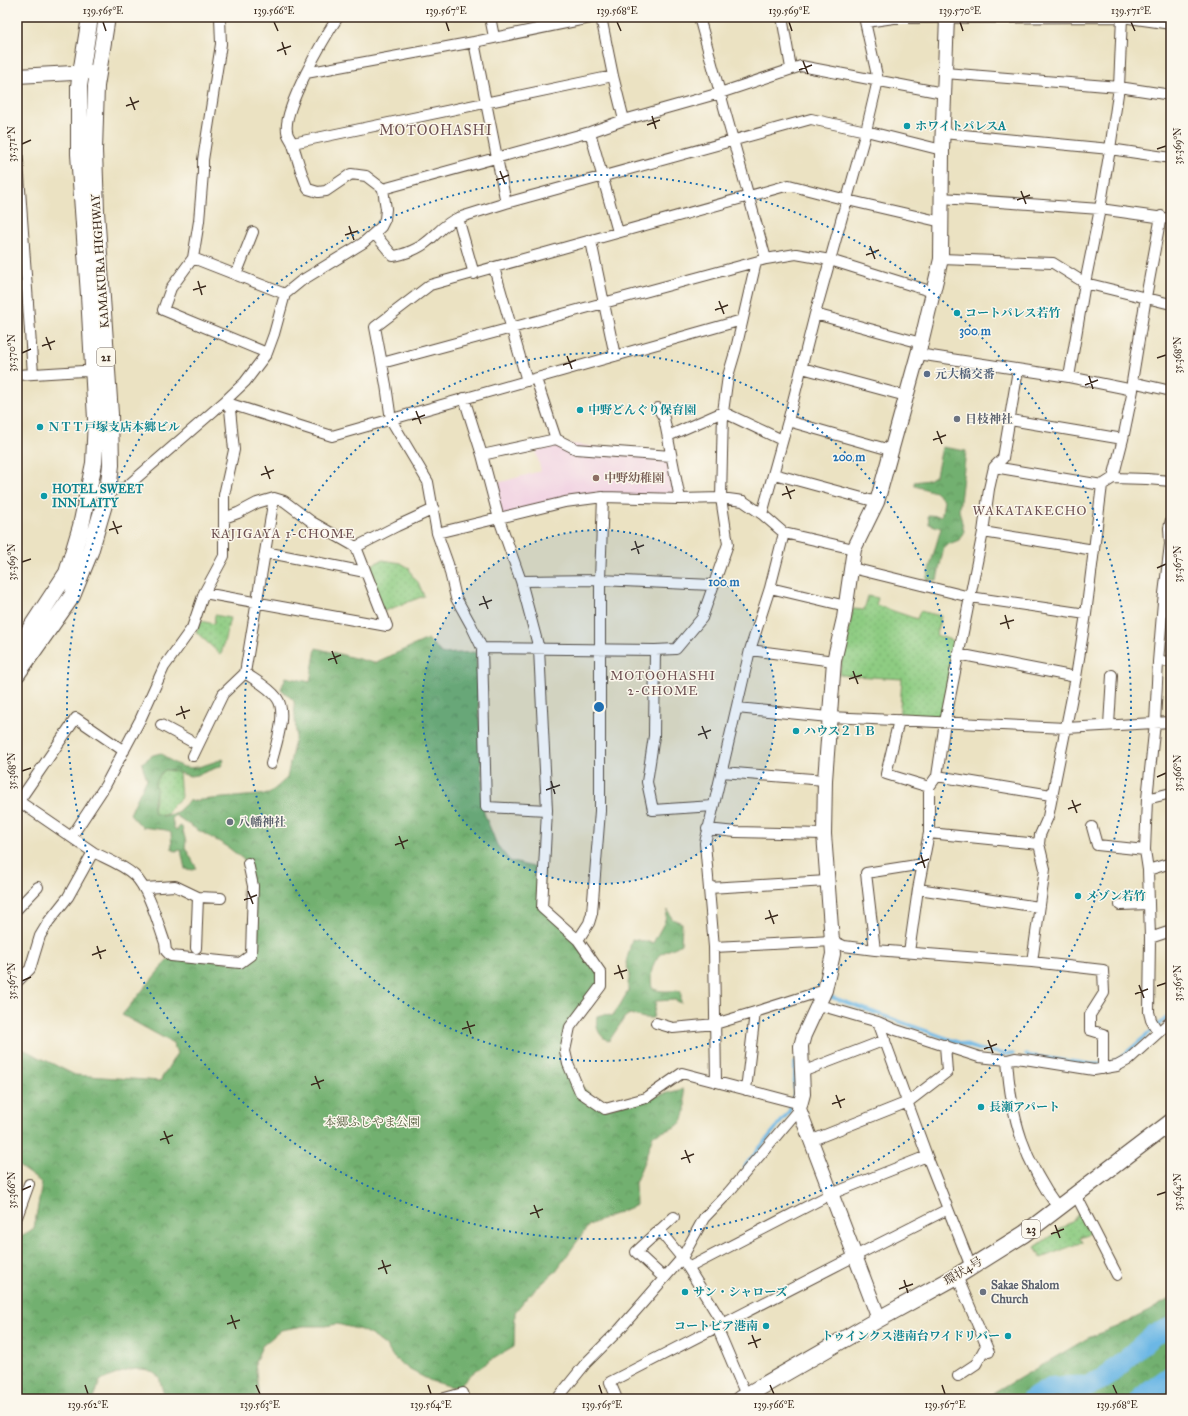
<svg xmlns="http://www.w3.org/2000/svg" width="1188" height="1416" font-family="'IM FELL Great Primer','Noto Serif JP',serif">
<defs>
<pattern id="grass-dots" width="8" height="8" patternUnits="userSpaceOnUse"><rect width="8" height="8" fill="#8ecc82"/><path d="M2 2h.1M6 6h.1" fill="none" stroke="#7baf70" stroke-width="1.8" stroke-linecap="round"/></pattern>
<pattern id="forest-crowns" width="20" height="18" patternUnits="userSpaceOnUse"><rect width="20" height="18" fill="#72b070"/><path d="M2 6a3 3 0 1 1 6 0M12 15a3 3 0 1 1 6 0" fill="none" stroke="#5f8f5b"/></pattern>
</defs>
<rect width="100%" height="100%" fill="#fbf7ec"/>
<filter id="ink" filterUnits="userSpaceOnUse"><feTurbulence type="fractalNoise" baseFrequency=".025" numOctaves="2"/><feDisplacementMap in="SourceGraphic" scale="8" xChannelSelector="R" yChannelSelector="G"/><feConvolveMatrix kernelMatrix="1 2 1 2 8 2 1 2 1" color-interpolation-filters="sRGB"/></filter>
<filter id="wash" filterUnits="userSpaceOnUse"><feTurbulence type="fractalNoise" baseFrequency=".012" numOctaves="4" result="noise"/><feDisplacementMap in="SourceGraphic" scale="16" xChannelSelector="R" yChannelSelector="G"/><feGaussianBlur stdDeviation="0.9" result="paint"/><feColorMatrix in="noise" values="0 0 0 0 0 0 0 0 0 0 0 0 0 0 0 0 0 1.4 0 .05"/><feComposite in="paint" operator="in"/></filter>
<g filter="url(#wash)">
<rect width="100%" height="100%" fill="#ebe2c2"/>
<path fill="#f1d0e2" d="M564,443L671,456L680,499L603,497L499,519L490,485L541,471L536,451Z"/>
<path fill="url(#grass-dots)" stroke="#647b50" d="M383,560L401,563L409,568L413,577L418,582L424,596L382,612L369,569L373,564Z
M868,596L878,598L876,605L917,619L920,611L941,616L936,635L960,643L945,722L899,720L902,679L839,675L853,609L864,610Z
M215,615L230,618L221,655L196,632L201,621L214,624Z
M165,770L179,772L181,798L173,805L167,814C147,820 154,807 156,796C156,793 155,789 155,786C155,780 161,774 165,770Z
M1080,1212L1090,1233L1080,1237L1082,1242L1041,1258L1035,1247L1073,1220Z"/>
<path fill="url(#forest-crowns)" stroke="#566d47" d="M942,447L966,451L959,510L964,531L959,540L944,546L937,580H926L941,528L929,524L928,515L940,516L942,514L944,500L935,492L915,486L914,482L928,480L936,475Z
M428,639L442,654L476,652L484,813L497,845L510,861L544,870L542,908L578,940L601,973V986L570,1027L565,1051L575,1080L605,1109L683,1089C685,1100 689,1118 677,1126C670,1130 660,1132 653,1135L645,1159L635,1183L636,1205L589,1225L555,1272L528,1296L515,1312L514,1347C493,1359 474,1369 458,1387L448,1386L431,1381L410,1370L394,1358L386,1346L373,1336L361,1330L337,1324L326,1326H304L281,1330L262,1346L255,1362L259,1399H165L159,1377C156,1375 152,1371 148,1370C131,1366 115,1375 100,1381L94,1399H17V1240L34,1228L42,1183L17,1165V1048L25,1050L75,1075L160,1081L177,1053L173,1043L122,1015L171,956L240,963L251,955L248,863L225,845L196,829L175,815L172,819L174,828L177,830L180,826L182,827L186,842L185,847L196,867L194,870L185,869L181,850L175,851L172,849L171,833L166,830L142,827L130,814L140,792L147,779L142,765L143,762L153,755L161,753C186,775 195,768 223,759L224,760L221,766L197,775L190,776L169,770H165L161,773L155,784C159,794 150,803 154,813L163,816L172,814H175L189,801L269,794L287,778L296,734L294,701L281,689L286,677L310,682L316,648L374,663Z
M668,910L672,919L682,923L681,944C676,948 669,949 663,953C651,961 650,975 652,988C660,993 672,990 681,991V1003L675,1000L656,1001L653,1018H644L630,1014L625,1017L609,1041C599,1037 595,1027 597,1016L604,1014L612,1016L620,1005L628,991V983L630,975L626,963L632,939L653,943L664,923Z
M1171,1298V1399H984L1088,1338L1117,1327L1149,1311Z"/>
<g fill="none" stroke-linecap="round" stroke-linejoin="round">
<path stroke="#6cb7e5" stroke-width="3.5" d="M825,999L831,997L977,1049L1005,1054H1013
M1026,1055L1091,1064H1103
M1109,1063L1119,1059L1171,1014
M744,1167L789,1112L794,1095L795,1062
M561,1387L573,1371
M1060,1399L1064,1387"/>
<path stroke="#6cb7e5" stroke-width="21" d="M1032,1399L1053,1387L1087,1386L1105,1378L1153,1335L1171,1328
M1140,1399L1171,1376"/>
</g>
</g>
<g filter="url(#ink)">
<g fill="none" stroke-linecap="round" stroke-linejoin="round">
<defs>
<path id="street" d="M220,17L221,44L203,160V173L199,221L193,258L171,288L163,310L267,353
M490,17L494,37
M601,17L613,76L624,120
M699,17L766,259
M782,17L791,68
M866,22L894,18L1122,17L1171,24
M474,42L506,203
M306,73L474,42L595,17
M945,73L1119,87L1171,95
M590,132L618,232
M943,133L1110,149L1171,158
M293,143L613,76
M17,147L33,374
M383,189L590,132L624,120L720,93L801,66L943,93
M942,198L1100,209L1171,219
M374,233L393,256C404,255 420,248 428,241C439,232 445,223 458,218
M591,241L615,356
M193,258L285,294
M941,259L1053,263L1085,283L1171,304
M494,268L527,381
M474,274L458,218L506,203L811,119L866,131L942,150
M236,275L253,232
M815,314L921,343
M918,354L1069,377L1133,390
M382,363L766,259L796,254L830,260L933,292
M802,368L906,396
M17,375L83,371L94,372
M1069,377L1085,283L1100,209L1110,149L1119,87L1122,17
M536,379L556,439
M1132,382L1171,391
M464,398L482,455L499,519L521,581L539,649L547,810
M224,402L332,436L742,320
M658,408L664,418L680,499
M1010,420L1123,439
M788,421L890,450
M668,436L723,412L782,440
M482,455L556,439L576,449L671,456
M994,467L1102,485
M774,474L877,502
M1113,478L1147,479L1171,481
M89,493L125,488L224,402L245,382L267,353L274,334L285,294L301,281L363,243L381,227L385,219L386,209L383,189L366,176L351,174L326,191L318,192L308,189C301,174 298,160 293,145C292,140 287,136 287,131C283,109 324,38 338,17
M762,514L788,421L815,314L866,131L878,80L864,17
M983,532L1094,550
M437,533L565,502L603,497L680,499L721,498L743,501L762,514L784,533L854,549
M356,547L397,526L434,509
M265,552L365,572
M852,568L970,597L1086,614
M521,581L600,580L712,585
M770,588L846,606
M204,593L387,626L356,547L312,522L284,501L274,498L257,503L238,513L224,518
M482,648L655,650L676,649L702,618L728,544L721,498L723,412L728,376L736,349L756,262
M655,650L654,736L647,782L653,810L713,806
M750,650L834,661
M958,654L1076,677
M1158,662L1171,661
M245,673C255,680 269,687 277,698C288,713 275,747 271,764
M737,708L829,717L1066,728L1171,722
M899,720L886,774L929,787
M161,725L198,745
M1109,725L1112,675
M193,756L223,694L245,673L274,498
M722,772L825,780
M937,776L1051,795
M1147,799L1171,793
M17,800L93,852L68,897L49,921L40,936L30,969L17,982
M19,801L76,718L124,751
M1092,827L1097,845L1145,850
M707,829L736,832L824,834
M929,833L1039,844
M72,836L105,786L140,720L164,667L192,628L204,593L224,556V495L234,450L230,409L224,402
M93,852C107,859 123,865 134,875C149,889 158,924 165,943L166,951L171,956L240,963L251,955L253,886L248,863
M1148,870L1171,863
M145,888L175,886L198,897L221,898
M709,888L827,881
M918,889L1039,907
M1120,905L1149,904
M17,909L38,887
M1150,938L1171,931
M578,940L589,923L592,913L600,811V580L603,497
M714,947L833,941L844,946L875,950L1032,962L1045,869L1039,844L1040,835L1048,817L1076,677L1086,614L1102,485L1113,478L1123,439L1133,390L1132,382L1146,297L1161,216
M196,948L198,897
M875,950L866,873L923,864
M909,952L918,889L929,833V787L937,776L945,722L983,532L989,489L994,467L1003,458L1018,370
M1032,962L1103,970L1104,993L1090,1015V1030L1103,1034V1069
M819,1005L878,1022L896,1030L979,1057L1007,1060L1015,1058L1031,1060L1094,1070L1117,1066L1128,1060L1171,1021
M878,1022L927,1156L971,1267
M656,1023L673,1028L715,1024L755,1012L825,990
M1158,1032L1151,1020L1149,1012L1150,938L1148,870L1145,850L1147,799L1155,723L1158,662L1163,602L1170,544L1169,528L1171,520
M1007,1060C1011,1119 1024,1161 1059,1209
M802,1072L885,1040
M716,1082L714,947L705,843L750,650L770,588L784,533
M746,1090L755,1012
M801,1104L682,1073L646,1098L605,1109L580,1092L568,1064L565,1051L570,1027L601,986V973L578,940L542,908L547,810L486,807L482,648L471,625L456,598L448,564L437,533L428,482L391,420L386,385L375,327L430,285L789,185L847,200L942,222
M810,1141L908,1102L947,1072L945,1045
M1076,1195L1117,1275
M17,1217L29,1184
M659,1230L682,1258L723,1324
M688,1268L831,1194L927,1156
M957,1276L989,1352
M664,1278L636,1252L674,1217
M717,1327L746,1395
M958,1376L976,1364L986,1346
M441,1399L463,1393L465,1399
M557,1399L586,1363L619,1330L682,1258L704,1218L728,1193L799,1109
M617,1399L610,1382L855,1256L948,1209"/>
<path id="secondary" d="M17,76L92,72
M879,1319L799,1109L803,1094L801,1046L804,1035L825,990L833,954L824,834L825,780L834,661L844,618L854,549L877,502L921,343L941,259L942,150L947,17"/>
<path id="primary" d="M17,649L67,573L81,526L94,463L96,419L89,295L79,154V86L90,17
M17,674L72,596L90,552L108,491L111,465L110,414L96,211L94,150L96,86L107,17
M740,1399L879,1319L957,1276L1024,1234L1171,1122"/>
</defs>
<use href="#street" stroke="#554637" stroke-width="12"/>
<use href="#secondary" stroke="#554637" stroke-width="16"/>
<use href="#primary" stroke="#554637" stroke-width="18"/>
<use href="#street" stroke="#fff" stroke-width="10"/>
<use href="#secondary" stroke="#fff" stroke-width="14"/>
<use href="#primary" stroke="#fff" stroke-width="16"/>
</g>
</g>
<path fill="none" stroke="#3b2a1e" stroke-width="1.5" d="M103,22L106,31M274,22L278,31M446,22L449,31M617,22L621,31M789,22L792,31M960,22L963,31M1131,22L1135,31M282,42L286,55M277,51L291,46M803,61L808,74M799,70L812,65M130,97L135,110M126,106L139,101M652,116L656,129M647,125L660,120M22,144L31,140M1157,149L1166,146M500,171L505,184M496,180L509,175M1021,191L1026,204M1017,200L1030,195M349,226L354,240M345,235L358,231M870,246L875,259M866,255L879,250M198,281L202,295M193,290L206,286M719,301L724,314M715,310L728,305M46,337L51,350M42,346L55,341M22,353L31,349M567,356L572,369M1157,358L1166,355M563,365L576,360M1089,376L1093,389M1085,385L1098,380M416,411L421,424M412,420L425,415M937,431L942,444M933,440L946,435M265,466L270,479M261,475L274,470M786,486L791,499M782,495L795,490M113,521L118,534M109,530L122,526M635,541L639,554M631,550L644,545M22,562L31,559M1157,568L1166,564M483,596L488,609M479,605L492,600M1005,615L1009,629M1000,624L1014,620M332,651L337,664M328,660L341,655M853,671L858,684M849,679L862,675M181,706L185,719M176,715L190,710M702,726L707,739M698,735L711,730M22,771L31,768M1157,777L1166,773M551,781L555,794M546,790L560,785M1072,800L1077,813M1068,809L1081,804M399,836L404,849M395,845L408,840M921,855L925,868M916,864L929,859M248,891L253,904M244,900L257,895M769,910L774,924M765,919L778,915M97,946L101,959M92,955L106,950M618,965L623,979M614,974L627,970M22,981L31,977M1139,985L1144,998M1157,986L1166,983M1135,994L1148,989M467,1021L471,1034M462,1029L475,1025M988,1040L993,1053M984,1049L997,1044M315,1076L320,1089M311,1085L324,1080M836,1095L841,1108M832,1104L845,1099M164,1131L169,1144M160,1140L173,1135M685,1150L690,1163M681,1159L694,1154M22,1190L31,1186M1157,1195L1166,1192M534,1205L539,1218M530,1214L543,1209M1055,1225L1060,1238M1051,1234L1064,1229M382,1260L387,1274M378,1269L391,1265M904,1280L908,1293M899,1289L913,1284M231,1315L236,1329M227,1324L240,1320M752,1335L757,1348M748,1344L761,1339M85,1385L88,1394M256,1385L260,1394M428,1385L431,1394M599,1385L602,1394M770,1385L774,1394M942,1385L945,1394M1113,1385L1117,1394"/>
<circle cx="599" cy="707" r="177" fill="#1f6fb2" fill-opacity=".12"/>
<g fill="none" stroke="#1f6fb2" stroke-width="2" stroke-dasharray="2 4">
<circle cx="599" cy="707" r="177"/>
<circle cx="599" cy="707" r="354"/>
<circle cx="599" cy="707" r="532"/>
</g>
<g fill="#0f9aa8" stroke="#fbf7ec" stroke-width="1.5">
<circle cx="907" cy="126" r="4"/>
<circle cx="957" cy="313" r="4"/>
<circle cx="580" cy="410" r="4"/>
<circle cx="40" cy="427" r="4"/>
<circle cx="44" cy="496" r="4"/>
<circle cx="796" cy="731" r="4"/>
<circle cx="1078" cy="896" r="4"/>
<circle cx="981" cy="1107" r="4"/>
<circle cx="685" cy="1292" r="4"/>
<circle cx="766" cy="1326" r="4"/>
<circle cx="1008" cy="1336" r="4"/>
</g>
<circle fill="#5c6f8a" stroke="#fbf7ec" stroke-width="1.5" cx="927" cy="374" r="4"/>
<g fill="#6b7280" stroke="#fbf7ec" stroke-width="1.5">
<circle cx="957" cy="419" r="4"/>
<circle cx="230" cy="822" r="4"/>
<circle cx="983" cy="1292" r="4"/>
</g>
<circle fill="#8d6e63" stroke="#fbf7ec" stroke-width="1.5" cx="596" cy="478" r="4"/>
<g text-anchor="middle" stroke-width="3" stroke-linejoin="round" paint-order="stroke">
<g fill="#fbf7ec" stroke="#75685c" stroke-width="1">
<rect x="97" y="348" width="18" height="18" rx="3"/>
<rect x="1022" y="1220" width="18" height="18" rx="3"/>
</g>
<g font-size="11" font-weight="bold" fill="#3b2a1e">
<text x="106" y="361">21</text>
<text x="1031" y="1233">23</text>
</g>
<g font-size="12" font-weight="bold" fill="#0d838f" stroke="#fbf7ec" text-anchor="start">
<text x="915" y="130">ホワイトパレスA</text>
<text x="965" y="317">コートパレス若竹</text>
<text x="588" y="414">中野どんぐり保育園</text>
<text x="48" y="431">ＮＴＴ戸塚支店本郷ビル</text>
<text x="52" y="493">HOTEL SWEET<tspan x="52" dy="14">INN LAITY</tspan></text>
<text x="804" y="735">ハウス２１Ｂ</text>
<text x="1086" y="900">メゾン若竹</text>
<text x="989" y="1111">長瀬アパート</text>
<text x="693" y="1296">サン・シャローズ</text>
<text x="758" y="1330" text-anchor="end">コートピア港南</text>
<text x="1000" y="1340" text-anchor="end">トゥインクス港南台ワイドリバー</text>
</g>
<g font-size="12" fill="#3b2a1e" stroke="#fbf7ec">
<text transform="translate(100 261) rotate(-94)" y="4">KAMAKURA HIGHWAY</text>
<text transform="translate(963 1271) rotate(-31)" y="4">環状4号</text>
</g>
<g font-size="12" font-weight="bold" fill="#4e5e75" stroke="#fbf7ec" text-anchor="start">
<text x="935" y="378">元大橋交番</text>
</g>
<g font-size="12" font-weight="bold" fill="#5b616d" stroke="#fbf7ec" text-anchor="start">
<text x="965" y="423">日枝神社</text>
<text x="238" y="826">八幡神社</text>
<text x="991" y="1289">Sakae Shalom<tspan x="991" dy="14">Church</tspan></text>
</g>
<g font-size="12" font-weight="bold" fill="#785e54" stroke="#fbf7ec" text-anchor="start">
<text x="604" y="482">中野幼稚園</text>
</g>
<g font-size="12" fill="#545b3c" stroke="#fbf7ec">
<text x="372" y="1126">本郷ふじやま公園</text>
</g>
<g font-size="13" letter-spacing="1" fill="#6e5051" stroke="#fbf7ec">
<text x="1030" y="515">WAKATAKECHO</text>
<text x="283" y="538">KAJIGAYA 1-CHOME</text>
<text x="663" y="680">MOTOOHASHI<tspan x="663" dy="15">2-CHOME</tspan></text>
</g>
<g font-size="14" letter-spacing="1" fill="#6e5051" stroke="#fbf7ec">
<text x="436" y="135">MOTOOHASHI</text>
</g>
</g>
<circle cx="599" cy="707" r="6" fill="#1f6fb2" stroke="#fbf7ec" stroke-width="2"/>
<g font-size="12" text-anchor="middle" font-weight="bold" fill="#1f6fb2" stroke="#fbf7ec" stroke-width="3" stroke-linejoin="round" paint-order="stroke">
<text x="975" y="335">300 m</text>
<text x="849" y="461">200 m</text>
<text x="724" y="586">100 m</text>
</g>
<rect width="1188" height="1416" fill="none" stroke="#fbf7ec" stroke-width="44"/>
<rect x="22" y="22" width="1144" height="1372" fill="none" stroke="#3b2a1e" stroke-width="1.5"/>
<g font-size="10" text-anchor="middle" fill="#3b2a1e">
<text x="103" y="14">139.565°E</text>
<text x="274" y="14">139.566°E</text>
<text x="446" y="14">139.567°E</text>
<text x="617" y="14">139.568°E</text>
<text x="789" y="14">139.569°E</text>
<text x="960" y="14">139.570°E</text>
<text x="1131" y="14">139.571°E</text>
<text transform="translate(11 144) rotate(-90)" y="4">35.371°N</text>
<text transform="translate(1177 146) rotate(-90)" y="4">35.369°N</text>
<text transform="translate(11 353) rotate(-90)" y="4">35.370°N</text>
<text transform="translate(1177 355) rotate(-90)" y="4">35.368°N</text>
<text transform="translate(11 562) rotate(-90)" y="4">35.369°N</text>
<text transform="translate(1177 564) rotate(-90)" y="4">35.367°N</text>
<text transform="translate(11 771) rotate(-90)" y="4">35.368°N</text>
<text transform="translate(1177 773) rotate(-90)" y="4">35.366°N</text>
<text transform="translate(11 981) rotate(-90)" y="4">35.367°N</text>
<text transform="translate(1177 983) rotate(-90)" y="4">35.365°N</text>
<text transform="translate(11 1190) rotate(-90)" y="4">35.366°N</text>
<text transform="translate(1177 1192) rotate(-90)" y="4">35.364°N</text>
<text x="88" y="1408">139.562°E</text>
<text x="260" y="1408">139.563°E</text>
<text x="431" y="1408">139.564°E</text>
<text x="602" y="1408">139.565°E</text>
<text x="774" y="1408">139.566°E</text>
<text x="945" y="1408">139.567°E</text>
<text x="1117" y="1408">139.568°E</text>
</g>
</svg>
